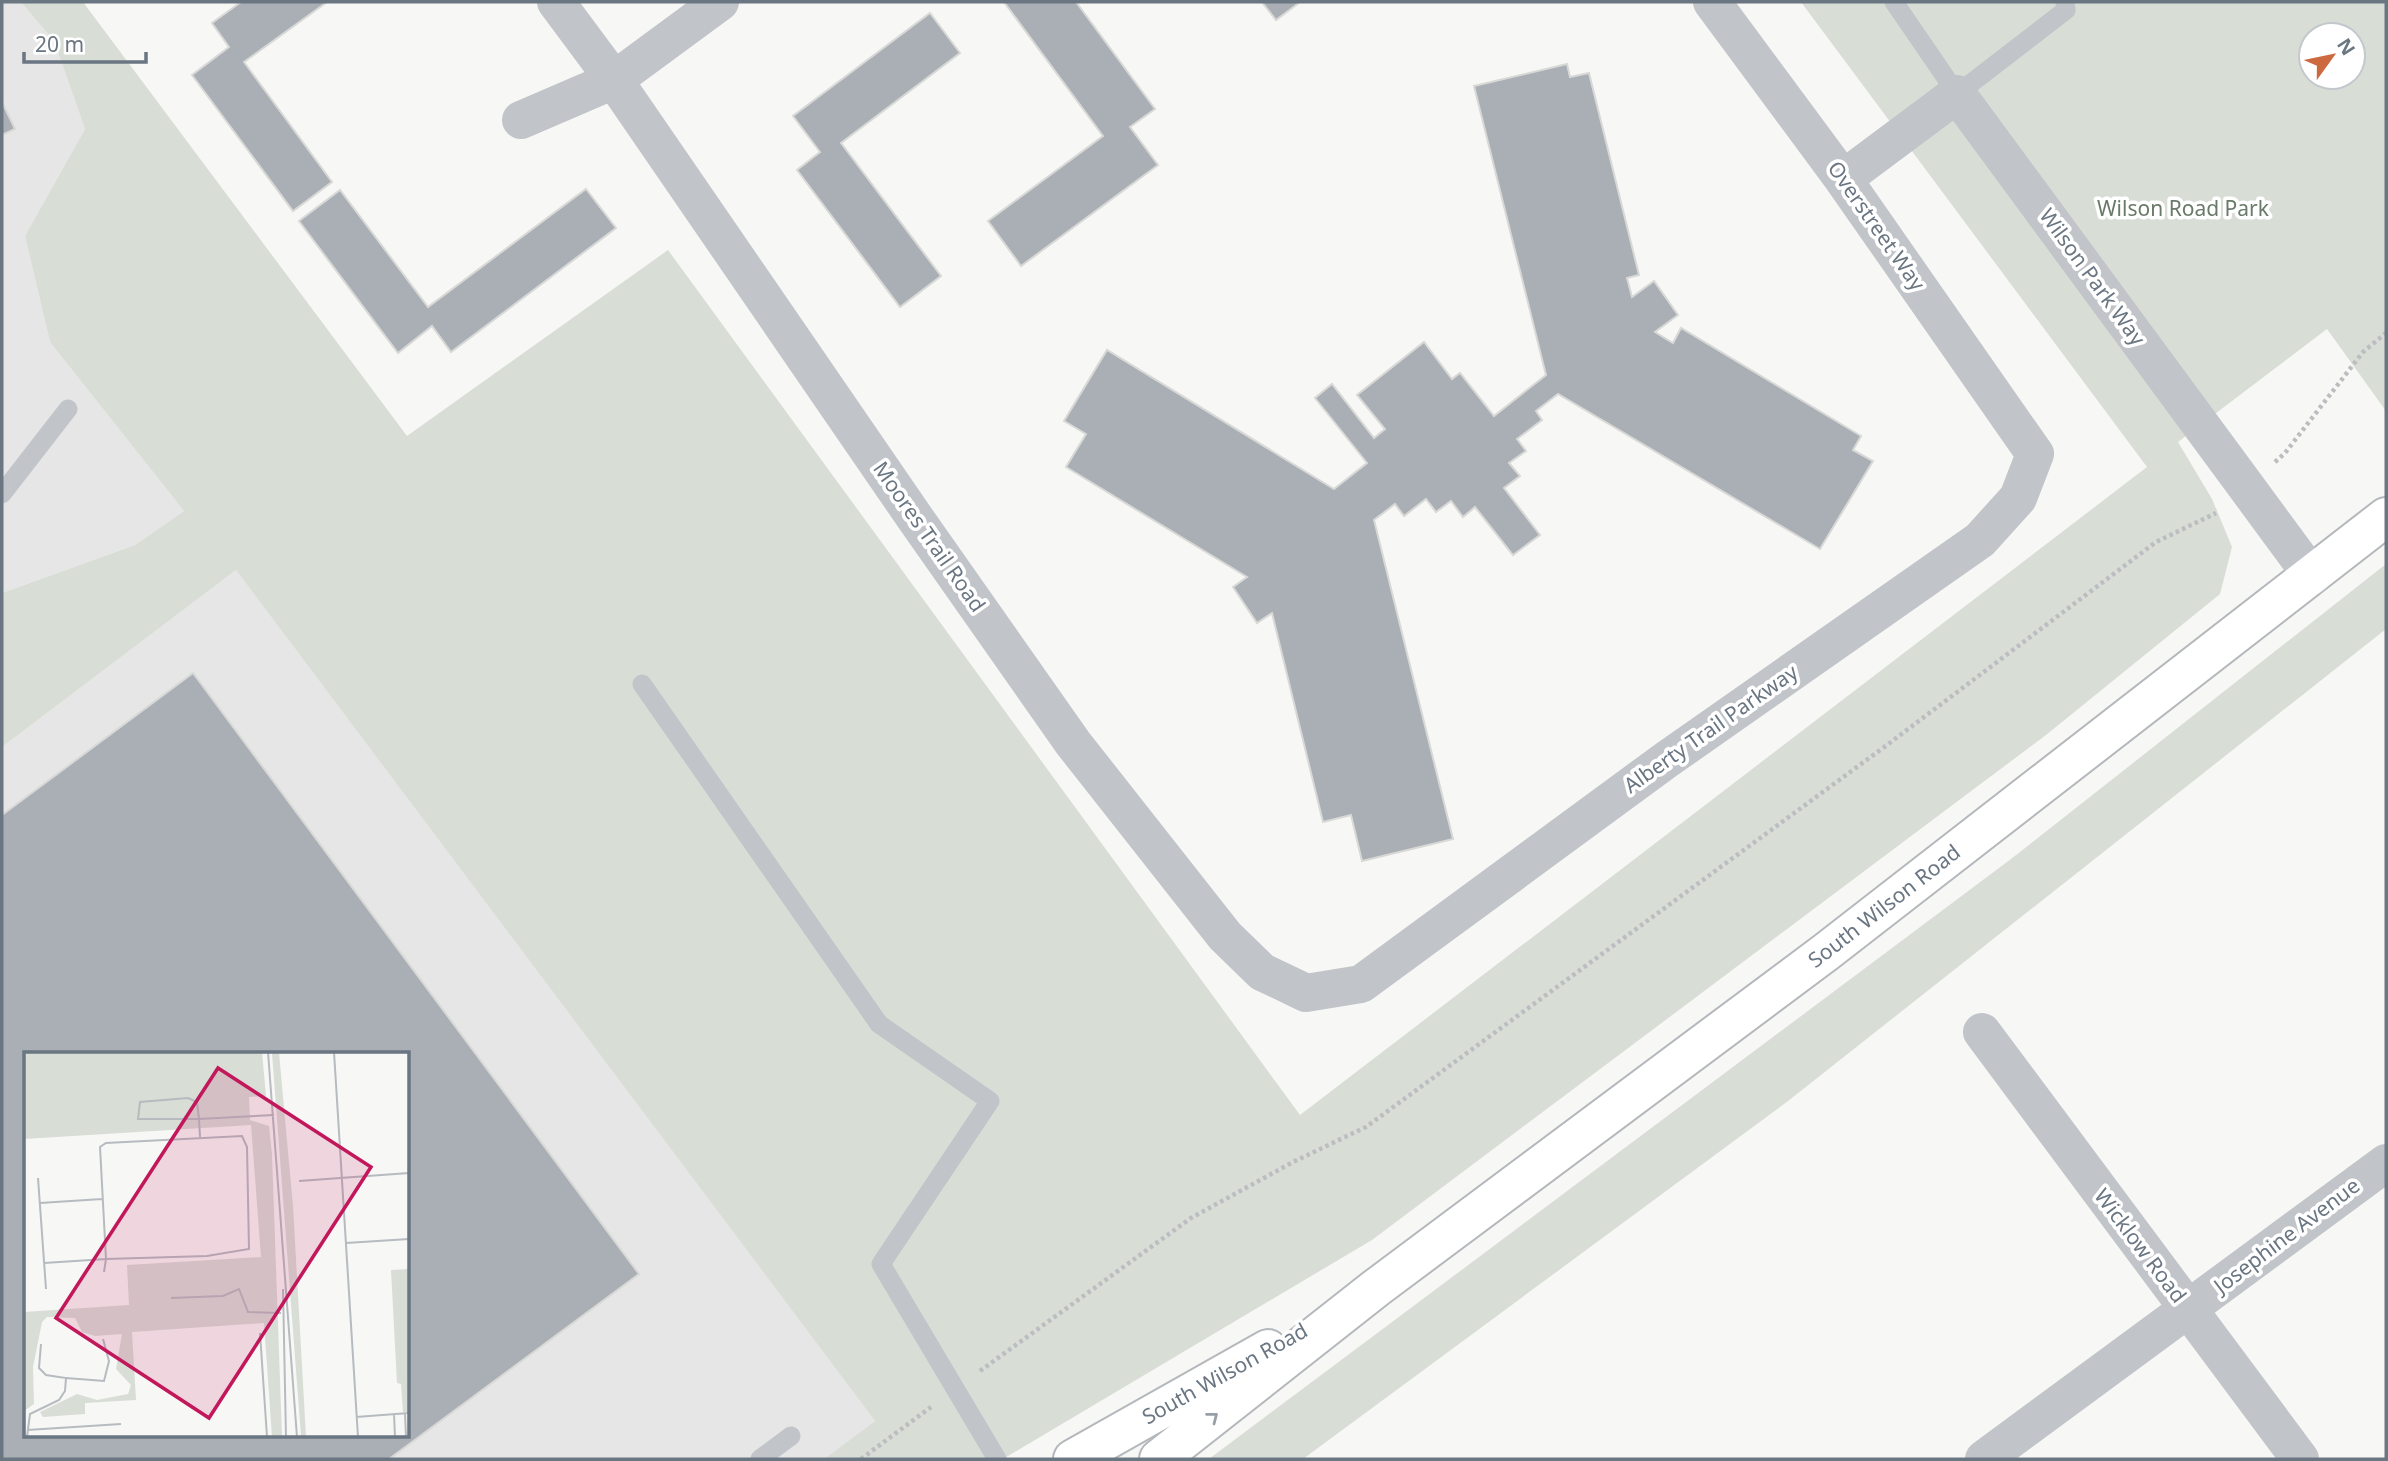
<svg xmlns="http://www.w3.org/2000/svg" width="2388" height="1461" font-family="'Noto Sans',sans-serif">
<rect width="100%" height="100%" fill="#f7f7f5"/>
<path fill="#e5e6e5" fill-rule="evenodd" d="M2,2H21L54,41L85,129L25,236L50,342L184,511L135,545L2,593Z
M236,570L875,1421L824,1459H2V747ZM26,1053H408V1435H26Z"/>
<path fill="#d8ddd6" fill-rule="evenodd" d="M21,2H83L407,436L668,250L1300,1115L2147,467L1801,2H2386V411L2327,329L2178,442L2212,499L2232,547L2220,594L2046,735L1372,1240L1003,1459H824L875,1421L236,570L2,747V593L135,545L184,511L50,342L25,236L85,129L54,41ZM2311,35H2353V77H2311Z
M2386,564V629L1788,1101L1303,1459H1209L2011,859Z"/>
<path fill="#a9afb4" stroke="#d8d9d7" stroke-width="2" fill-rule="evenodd" d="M241,2H327L244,62L332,182L293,211L192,75L229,47L212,23Z
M1004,2H1076L1155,109L1130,127L1158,165L1021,266L988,221L1103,136Z
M1262,2H1300L1276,20Z
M930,13L960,53L841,143L941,276L900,307L797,170L820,152L793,116Z
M1567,64L1570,77L1589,73L1639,275L1627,278L1632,297L1654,281L1678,315L1655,332L1673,343L1681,328L1861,436L1853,450L1873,461L1820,549L1558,394L1536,411L1542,420L1517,439L1526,451L1509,463L1520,476L1504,488L1540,535L1513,555L1475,507L1463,517L1451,501L1436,512L1426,499L1404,516L1395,504L1374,520L1453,839L1362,861L1351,815L1323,822L1272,613L1257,623L1233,587L1247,577L1066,467L1086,434L1064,421L1107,350L1334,489L1367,463L1315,398L1332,384L1374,438L1385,429L1357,395L1424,342L1452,379L1460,373L1494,416L1546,375L1474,86Z
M2,102L15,129L2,135Z
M586,189L616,228L451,352L432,326L398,353L299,221L340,190L428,307Z
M193,673L639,1274L389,1459H2V815ZM26,1053H408V1435H26Z"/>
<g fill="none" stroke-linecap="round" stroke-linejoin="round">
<defs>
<g id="secondary">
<path d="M1073,1459L1268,1349"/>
<path id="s1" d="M1159,1459L1376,1288L1826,952L2386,517"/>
</g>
</defs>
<use href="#secondary" stroke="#b4b8bc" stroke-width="42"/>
<path stroke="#bbbdc0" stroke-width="4.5" stroke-dasharray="3.5 3.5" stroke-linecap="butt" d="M2275,462L2285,453L2363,352L2386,333
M980,1371L1191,1218L1293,1162L1366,1127L1887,745L2156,542L2216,513
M861,1459L931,1407"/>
<path stroke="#c1c4c8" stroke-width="19" d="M1894,2L1957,94L2066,10L2065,2
M2,494L68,409
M642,684L879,1024L990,1101L881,1264L997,1459
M760,1459L791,1436"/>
<path stroke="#c1c4c8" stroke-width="38" d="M556,2L614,80L915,518L1073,743L1225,936L1262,972L1306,993L1361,984L1666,760L1980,540L2018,498L2035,454L1843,179L1712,2
M521,120L614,80L720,2
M1843,179L1957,94L2312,576
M1982,1032L2300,1459
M1984,1459L2386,1163"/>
<use href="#secondary" stroke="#fff" stroke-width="38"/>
</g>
<defs><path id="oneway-chevron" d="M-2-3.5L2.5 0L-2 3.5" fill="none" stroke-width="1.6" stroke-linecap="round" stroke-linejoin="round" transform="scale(1.75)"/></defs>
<use stroke="#979fa8" href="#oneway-chevron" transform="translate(1213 1417) rotate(-38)"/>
<g text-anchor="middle" stroke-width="7" stroke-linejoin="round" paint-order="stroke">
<g font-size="21" fill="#6a7a68" stroke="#fff">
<text x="2183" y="216">Wilson Road Park</text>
</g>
<g font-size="21" fill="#6a7682" stroke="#fff">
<text transform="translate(1876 226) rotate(55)" y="7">Overstreet Way</text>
<text transform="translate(2092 277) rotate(54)" y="7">Wilson Park Way</text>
<text transform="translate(929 537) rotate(55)" y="7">Moores Trail Road</text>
<text transform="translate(1711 729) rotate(-35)" y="7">Alberty Trail Parkway</text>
<text dy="7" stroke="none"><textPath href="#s1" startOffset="912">South Wilson Road</textPath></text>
<text transform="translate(2287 1236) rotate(-37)" y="7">Josephine Avenue</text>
<text transform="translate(2140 1246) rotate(53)" y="7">Wicklow Road</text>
<text transform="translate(1225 1374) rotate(-29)" y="7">South Wilson Road</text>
</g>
</g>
<g transform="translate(24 1052)">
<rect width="385" height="385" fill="#f7f7f5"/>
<path d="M0,0H238L242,44L225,45L226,68L245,74L248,102L258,385H248L240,271L108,280L112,348L61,351V362L19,365L16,360L53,342L73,348L104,342L107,333L92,317L98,282L71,284L58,280L51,266L23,265L18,270L9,315L10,352L0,359V260L105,253L103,213L237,205L227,73L0,87ZM248,1H255L269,154L282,385L277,384ZM385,217V360H379L377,332L373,331L367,218Z" fill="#d8ddd6"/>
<path fill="none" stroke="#b6bbc0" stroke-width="2" d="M244,0L273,385M310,0L334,385M164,46L173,50L175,67H114L116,50ZM176,85L175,67L250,63M14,126L22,237M275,129L385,121M16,151L78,147M322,191L385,187M20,211L82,207L183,204L225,197L223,95L218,84L82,91L76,95L82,207L80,220M259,237L262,385M147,246L199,244L215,237L224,260L257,261M236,281L243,385M42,326L80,329L85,309L79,287M381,361L382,385M370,362L371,385M332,365L385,361M3,378L97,372M3,385L6,362L35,348L41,339L42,326L22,323L15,316L17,292"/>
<path fill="#c2185b" fill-opacity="0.15" stroke="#c2185b" stroke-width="3.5" d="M194,16L347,115L185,366L32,266Z"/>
<rect width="385" height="385" fill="none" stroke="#6a7682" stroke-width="3.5"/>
</g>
<rect width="2388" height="1461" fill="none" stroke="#6a7682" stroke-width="7"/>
<g transform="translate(2332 56) rotate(57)"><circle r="33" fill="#ffffff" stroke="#c3c8cd" stroke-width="2"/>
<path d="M0-5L12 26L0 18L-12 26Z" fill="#cd693e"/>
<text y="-10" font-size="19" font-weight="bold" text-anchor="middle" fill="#6a7682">N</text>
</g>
<path d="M24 52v10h122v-10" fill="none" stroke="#6a7682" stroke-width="3.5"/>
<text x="35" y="52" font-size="21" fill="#6a7682" stroke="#ffffff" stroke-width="5" paint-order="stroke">20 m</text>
</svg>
